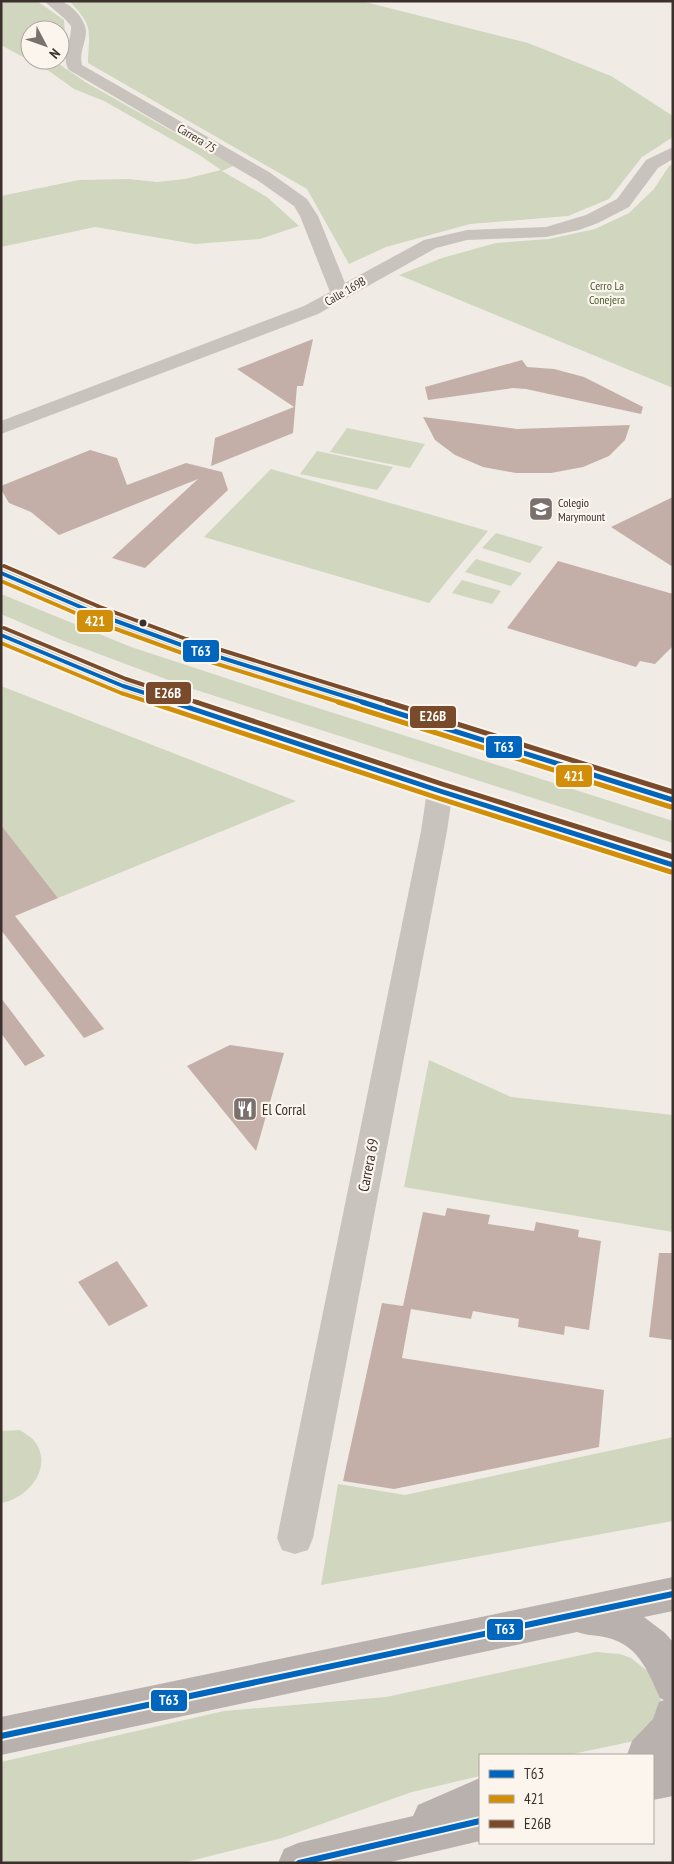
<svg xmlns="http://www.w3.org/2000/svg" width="674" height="1864" viewBox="0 0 674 1864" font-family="'PT Sans Narrow',sans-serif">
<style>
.green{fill:#d1d6bf}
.building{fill:#c3afa7}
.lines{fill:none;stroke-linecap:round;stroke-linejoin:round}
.minor{fill:#c9c3be;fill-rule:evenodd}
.primary{fill:#b8b1ad;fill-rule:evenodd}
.trunk{fill:#b4aea8;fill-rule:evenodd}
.bus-1-far2-casing{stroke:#fbf5ee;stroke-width:7}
.bus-1-far1-casing{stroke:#fbf5ee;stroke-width:9}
.bus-1-casing{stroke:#fbf5ee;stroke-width:10}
.bus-2-far1-casing{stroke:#fbf5ee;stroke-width:7}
.bus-2-casing{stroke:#fbf5ee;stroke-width:9}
.bus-3-far1-casing{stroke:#fbf5ee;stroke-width:7}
.bus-3-casing{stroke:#fbf5ee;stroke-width:9}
.bus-1-far2{stroke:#0065bd;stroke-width:4}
.bus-1-far1{stroke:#0065bd;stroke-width:5}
.bus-1{stroke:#0065bd;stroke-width:6}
.bus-2-far1{stroke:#d18e09;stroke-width:4}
.bus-2{stroke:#d18e09;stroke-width:5}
.bus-3-far1{stroke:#7a4b2a;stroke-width:4}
.bus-3{stroke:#7a4b2a;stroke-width:5}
.bus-dot{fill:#3b302b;stroke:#fbf5ee;stroke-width:2}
.labels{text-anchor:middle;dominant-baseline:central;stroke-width:4.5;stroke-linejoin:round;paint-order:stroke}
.far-street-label{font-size:12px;fill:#3b302b;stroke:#fbf5ee}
.far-park-label{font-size:12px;fill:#4a5a2e;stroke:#fbf5ee}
.far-poi-label{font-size:12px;fill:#3b302b;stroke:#fbf5ee;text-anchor:start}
.poi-label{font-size:15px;fill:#3b302b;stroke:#fbf5ee;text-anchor:start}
.street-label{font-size:15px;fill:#3b302b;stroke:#fbf5ee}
.line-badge{stroke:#fbf5ee;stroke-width:2}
.badge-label{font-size:14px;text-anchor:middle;font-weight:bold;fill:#fff}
</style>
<rect width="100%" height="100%" fill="#f0ebe5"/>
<!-- green -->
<path class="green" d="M 1,1 L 37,1 L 64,20 L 65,36 L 60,43 L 60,30 L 30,30 L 30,60 L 53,60 L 87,83 L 233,166 L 222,171 L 267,197 L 299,226 L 260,239 L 195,244 L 95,227 L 1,247 L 1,196 L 79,180 L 128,179 L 157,182 L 185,179 L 221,170 L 201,156 L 104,101 L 74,89 L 49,71 L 1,45 Z
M 69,1 L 361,1 L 528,43 L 611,76 L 673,116 L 673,137 L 642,157 L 609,199 L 568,216 L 470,224 L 386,247 L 349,264 L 307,189 L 88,63 C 89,30 94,26 69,1 Z
M 673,164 L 673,388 L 399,275 L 442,258 L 496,243 L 549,239 L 595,229 L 629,213 L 654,189 L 669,166 Z
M 347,428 L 425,444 L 410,468 L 330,452 Z
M 317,451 L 393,467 L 377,490 L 300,474 Z
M 271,469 L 488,531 L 429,603 L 204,537 Z
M 496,533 L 543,547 L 530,563 L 482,548 Z
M 476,559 L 522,573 L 511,586 L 465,572 Z
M 462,580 L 501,591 L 492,604 L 452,593 Z
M 1,594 L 131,647 L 296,701 L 673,821 L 673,843 L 190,688 L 64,641 L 1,614 Z
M 1,686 L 296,801 L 58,898 L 1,825 Z
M 429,1060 L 511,1097 L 673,1115 L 673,1232 L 404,1187 Z
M 20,1430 C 25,1434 32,1437 35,1442 C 54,1468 27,1499 1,1503 L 1,1431 Z
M 673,1437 L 673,1521 L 321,1585 L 338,1484 L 405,1495 Z
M 596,1652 L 620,1654 L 631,1658 L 650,1673 L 658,1685 L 661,1703 L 659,1715 L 634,1741 L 568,1755 L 480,1755 L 480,1776 L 412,1792 L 282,1838 L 182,1863 L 1,1863 L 1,1762 L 224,1711 L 386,1697 Z"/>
<!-- building -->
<path class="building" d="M 313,339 L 303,386 L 297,386 L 293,433 L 211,466 L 215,438 L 294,407 L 237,369 Z
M 522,360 L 527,367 L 554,369 L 584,377 L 643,407 L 641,414 L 526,389 L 513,388 L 428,400 L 425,387 Z
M 423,417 L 517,429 L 630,425 L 625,440 L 609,456 L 583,467 L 551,473 L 516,473 L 483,467 L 455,455 L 435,440 Z
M 90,450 L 117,458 L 127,485 L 186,463 L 222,472 L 228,490 L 145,568 L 112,558 L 198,479 L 59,535 L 31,512 L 9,503 L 1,489 L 1,486 Z
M 673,497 L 673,567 L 611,527 Z
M 558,561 L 673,594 L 673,646 L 655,664 L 640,661 L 636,667 L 507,628 Z
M 1,825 L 58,898 L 15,916 L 104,1029 L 84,1038 L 1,930 Z
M 1,998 L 45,1056 L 25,1066 L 1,1033 Z
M 230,1045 L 284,1053 L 256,1151 L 187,1066 Z
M 447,1208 L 490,1215 L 488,1224 L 534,1231 L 536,1222 L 579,1230 L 578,1237 L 601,1241 L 589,1330 L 565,1326 L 564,1335 L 518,1327 L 519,1319 L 473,1311 L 471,1319 L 411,1309 L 402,1358 L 604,1390 L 599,1447 L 394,1489 L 343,1481 L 382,1303 L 403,1306 L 423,1212 L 445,1216 Z
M 659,1253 L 673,1253 L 673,1340 L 649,1337 Z
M 117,1261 L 148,1306 L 109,1326 L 78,1282 Z"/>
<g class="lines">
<!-- minor -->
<path class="minor" d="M 44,1 C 49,1 55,0 60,1 C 72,4 87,21 86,33 C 85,44 79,54 82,65 L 269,172 L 307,199 L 318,216 L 345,283 L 424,240 L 467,230 L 546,227 L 586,215 L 617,199 L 646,160 L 673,147 L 673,159 L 658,168 L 629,207 L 598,223 L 579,230 L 546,237 L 467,240 L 436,248 L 318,314 L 1,434 L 1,421 L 304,306 L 330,292 L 300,216 L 294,206 L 257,180 L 69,70 C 60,56 72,41 71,26 L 65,19 Z
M 440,783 L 449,785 L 453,791 L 447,831 L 313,1538 L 308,1550 L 295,1554 L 282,1550 L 277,1538 L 421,831 L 427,791 L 431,785 Z"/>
<!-- primary -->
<path class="primary" d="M 673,1577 L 673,1611 L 644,1617 L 665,1633 L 673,1642 L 673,1796 L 653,1800 L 653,1755 L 627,1755 L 632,1741 L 653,1719 L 659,1702 L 664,1700 L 660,1698 C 649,1674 640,1648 612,1639 C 600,1635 588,1636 577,1632 L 1,1755 L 1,1717 Z
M 480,1778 L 480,1841 L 386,1863 L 278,1863 L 284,1849 L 298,1843 L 413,1816 L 418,1805 Z"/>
<!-- trunk -->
<path class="trunk" d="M 1,566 L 105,609 L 192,641 L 673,791 L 673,808 L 176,651 L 89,619 L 1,581 Z
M 1,628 L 132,681 L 449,785 L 673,856 L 673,874 L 431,797 L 114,691 L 1,644 Z"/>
<defs>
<path id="bus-1-far2" d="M 1,573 L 97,614 L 184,646 L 366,703
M 1,635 L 123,686 L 176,703"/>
<path id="bus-1-far1" d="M 172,702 L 440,791 L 673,865
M 362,702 L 673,800"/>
<path id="bus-1" d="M 1,1736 L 673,1594
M 299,1863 L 480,1821"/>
<path id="bus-2-far1" d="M 1,581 L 94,621 L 182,653 L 342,703
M 1,643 L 121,693 L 152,703"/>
<path id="bus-2" d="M 149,702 L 438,798 L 671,872
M 338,702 L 671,807"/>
<path id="bus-3-far1" d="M 4,566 L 100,607 L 186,639 L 391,703
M 4,628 L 126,679 L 199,703"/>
<path id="bus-3" d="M 196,702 L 442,784 L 673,857
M 387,702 L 673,792"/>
</defs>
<!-- bus-1-far2 casing -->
<use href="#bus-1-far2" class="bus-1-far2-casing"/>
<!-- bus-1-far1 casing -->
<use href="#bus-1-far1" class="bus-1-far1-casing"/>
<!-- bus-1 casing -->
<use href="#bus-1" class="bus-1-casing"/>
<!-- bus-2-far1 casing -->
<use href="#bus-2-far1" class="bus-2-far1-casing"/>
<!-- bus-2 casing -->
<use href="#bus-2" class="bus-2-casing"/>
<!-- bus-3-far1 casing -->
<use href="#bus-3-far1" class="bus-3-far1-casing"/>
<!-- bus-3 casing -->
<use href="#bus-3" class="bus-3-casing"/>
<!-- bus-1-far2 -->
<use href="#bus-1-far2" class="bus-1-far2"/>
<!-- bus-1-far1 -->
<use href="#bus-1-far1" class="bus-1-far1"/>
<!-- bus-1 -->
<use href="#bus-1" class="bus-1"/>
<!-- bus-2-far1 -->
<use href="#bus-2-far1" class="bus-2-far1"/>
<!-- bus-2 -->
<use href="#bus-2" class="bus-2"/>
<!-- bus-3-far1 -->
<use href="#bus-3-far1" class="bus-3-far1"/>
<!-- bus-3 -->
<use href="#bus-3" class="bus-3"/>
</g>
<!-- icons -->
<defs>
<symbol id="school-square" viewBox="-11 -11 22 22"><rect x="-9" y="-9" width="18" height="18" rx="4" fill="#7a716c" stroke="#fbf5ee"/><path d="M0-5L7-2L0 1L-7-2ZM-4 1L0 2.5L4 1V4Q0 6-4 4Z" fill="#fff"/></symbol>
<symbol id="restaurant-square" viewBox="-11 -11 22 22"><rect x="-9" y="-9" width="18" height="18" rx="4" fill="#7a716c" stroke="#fbf5ee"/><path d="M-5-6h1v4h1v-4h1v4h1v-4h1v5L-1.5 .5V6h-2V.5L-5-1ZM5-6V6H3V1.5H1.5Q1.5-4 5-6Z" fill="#fff"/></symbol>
</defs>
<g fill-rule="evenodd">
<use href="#school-square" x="527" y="495" width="28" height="28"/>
<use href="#restaurant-square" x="231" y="1095" width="28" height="28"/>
</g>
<!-- markers -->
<circle class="bus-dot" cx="143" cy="623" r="4.5"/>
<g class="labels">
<!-- far-street labels -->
<g class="far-street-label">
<text transform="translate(197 138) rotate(31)">Carrera 75</text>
<text transform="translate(345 291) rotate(-30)">Calle 169B</text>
</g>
<!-- far-park labels -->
<g class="far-park-label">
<text x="607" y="285">Cerro La<tspan x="607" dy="14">Conejera</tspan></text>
</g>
<!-- far-poi labels -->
<g class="far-poi-label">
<text x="558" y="502">Colegio<tspan x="558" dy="14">Marymount</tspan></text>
</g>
<!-- poi labels -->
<g class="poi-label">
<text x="262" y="1109">El Corral</text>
</g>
<!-- street labels -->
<g class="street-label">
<text transform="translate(368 1165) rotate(-79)">Carrera 69</text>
</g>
</g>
<g class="line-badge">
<rect x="76" y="609" width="38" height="24" rx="5" fill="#d18e09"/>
<rect x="182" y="639" width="38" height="24" rx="5" fill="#0065bd"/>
<rect x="145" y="681" width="47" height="24" rx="5" fill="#7a4b2a"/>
<rect x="409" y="705" width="48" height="24" rx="5" fill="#7a4b2a"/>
<rect x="485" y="735" width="38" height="24" rx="5" fill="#0065bd"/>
<rect x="555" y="764" width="38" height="24" rx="5" fill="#d18e09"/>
<rect x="486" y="1618" width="38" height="23" rx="5" fill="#0065bd"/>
<rect x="150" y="1689" width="38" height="23" rx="5" fill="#0065bd"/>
</g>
<g class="badge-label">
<text x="95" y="626">421</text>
<text x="201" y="656">T63</text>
<text x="168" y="698">E26B</text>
<text x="433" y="721">E26B</text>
<text x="504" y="752">T63</text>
<text x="574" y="781">421</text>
<text x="505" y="1634">T63</text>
<text x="169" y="1705">T63</text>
</g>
<!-- border -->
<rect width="674" height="1864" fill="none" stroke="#3b302b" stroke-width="5"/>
<!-- legend -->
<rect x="479" y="1754" width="175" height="90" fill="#fbf5ee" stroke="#aea6a0"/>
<rect x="489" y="1770" width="25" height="8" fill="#0065bd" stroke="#aea6a0"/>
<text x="524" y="1779" font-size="15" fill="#3b302b">T63</text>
<rect x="489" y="1795" width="25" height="8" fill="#d18e09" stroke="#aea6a0"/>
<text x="524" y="1804" font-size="15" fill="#3b302b">421</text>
<rect x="489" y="1820" width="25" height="8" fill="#7a4b2a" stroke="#aea6a0"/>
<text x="524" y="1829" font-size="15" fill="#3b302b">E26B</text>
<!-- north arrow -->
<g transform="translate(45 45) rotate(131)"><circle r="24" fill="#fbf5ee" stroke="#aea6a0"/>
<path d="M0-4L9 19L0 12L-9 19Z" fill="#7a716c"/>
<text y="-8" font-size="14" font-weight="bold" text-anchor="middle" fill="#3b302b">N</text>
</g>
</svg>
